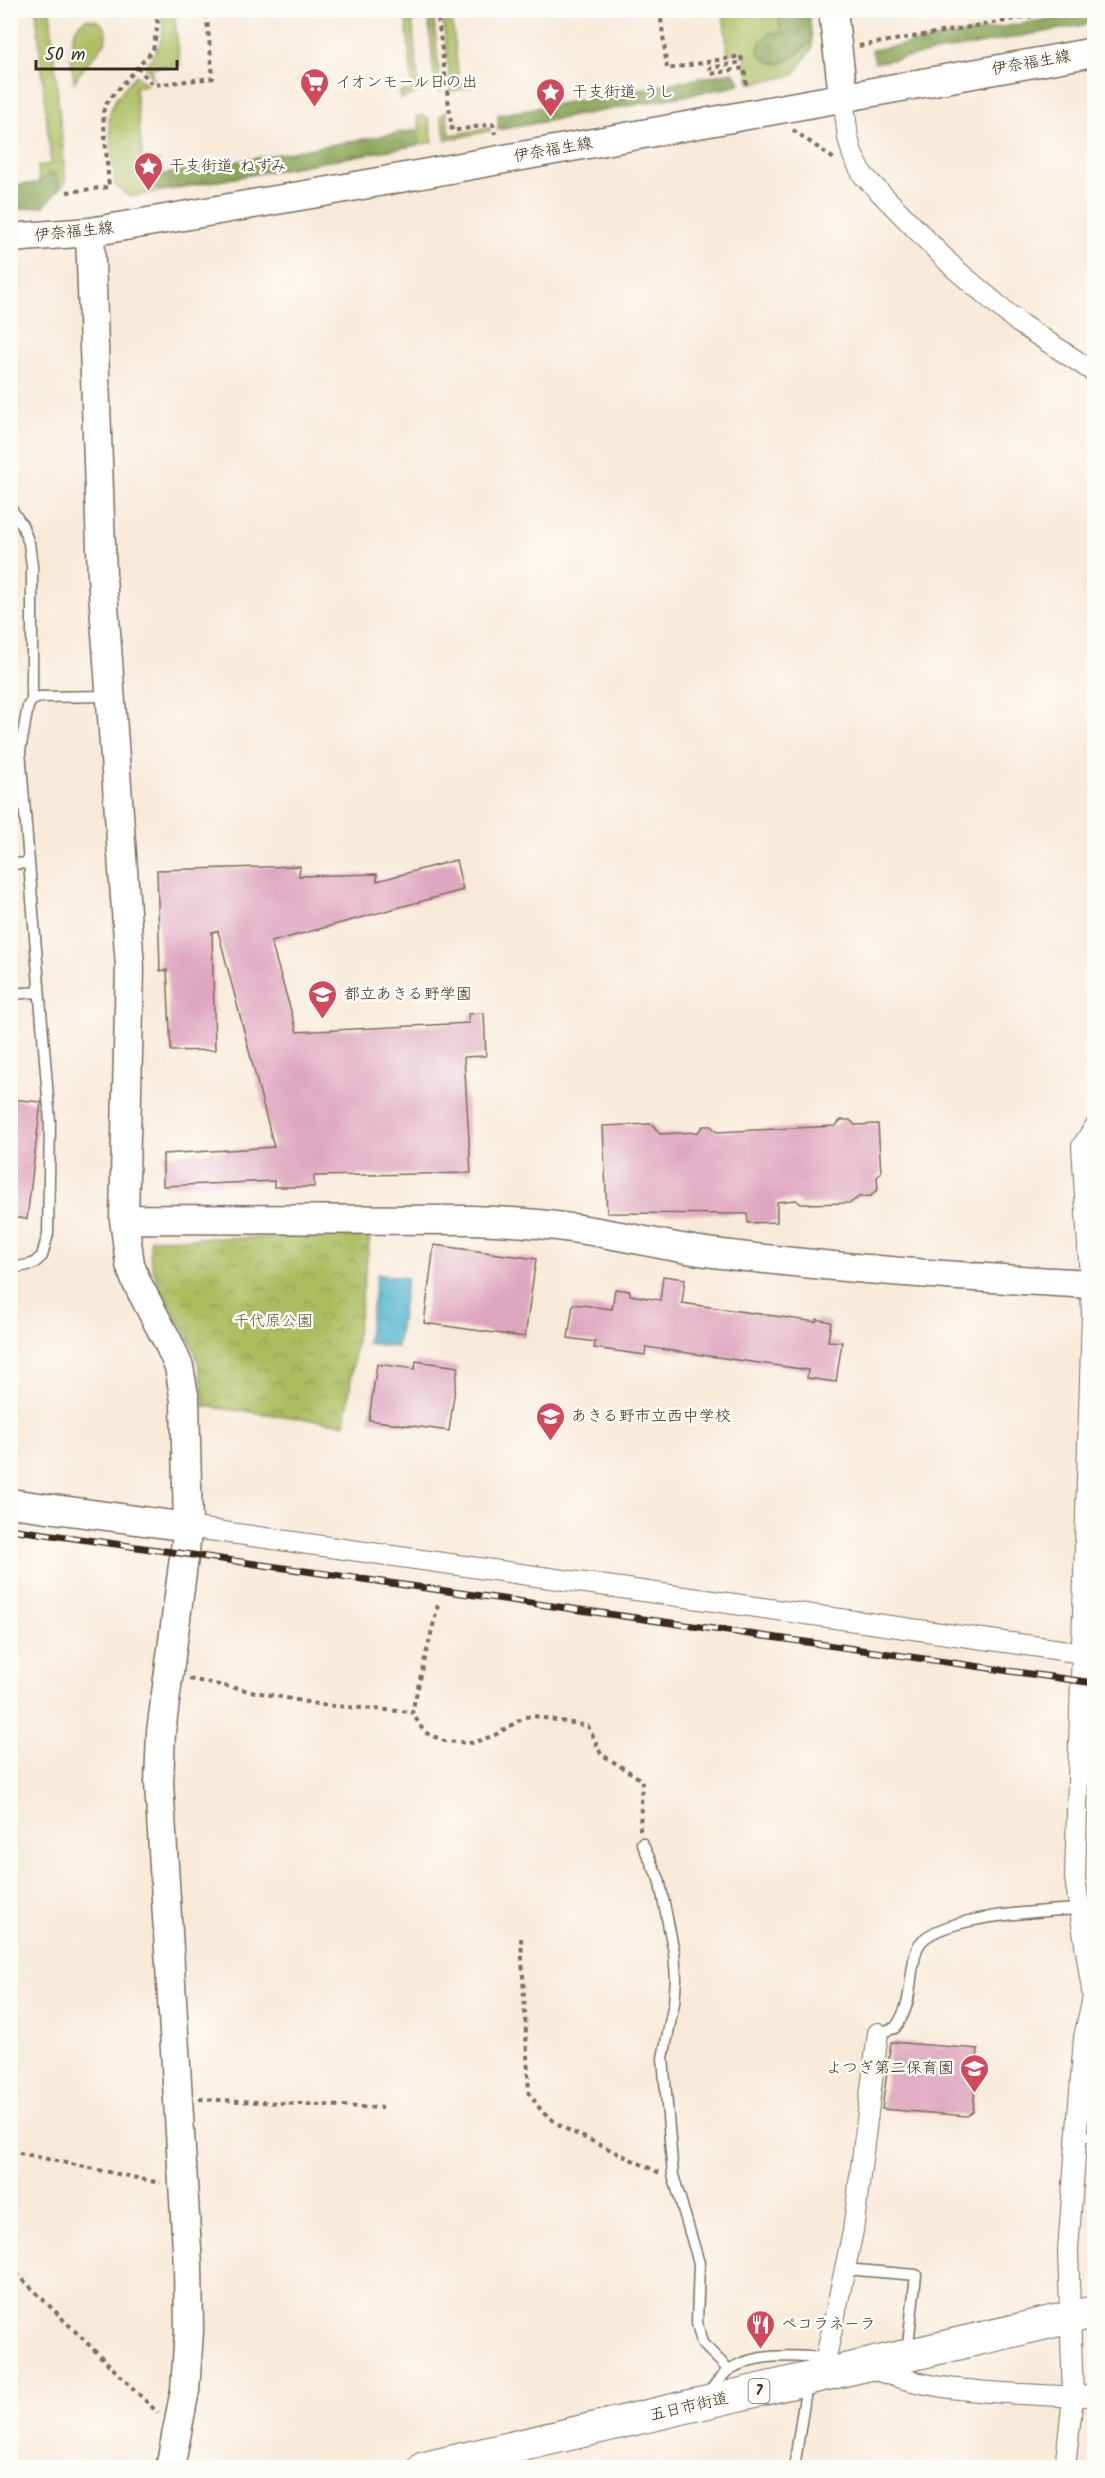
<svg xmlns="http://www.w3.org/2000/svg" width="1105" height="2478" viewBox="0 0 1105 2478" font-family="Kalam,'Klee One',sans-serif">
<style>
.green{fill:#acbd60;stroke:#74743f;stroke-width:1.5}
.forest{fill:url(#forest-crowns);stroke:#62673a;stroke-width:1.5}
.park{fill:url(#park-crowns);stroke:#74743f;stroke-width:1.5}
.water{fill:url(#water-ripples);stroke:#446e75;stroke-width:1.5}
.building{fill:#dfa7bf}
.lines{fill:none;stroke-linecap:round;stroke-linejoin:round}
.lane-casing{stroke:#7d6d5f;stroke-width:13}
.street-casing{stroke:#7d6d5f;stroke-width:22}
.secondary-casing{stroke:#7d6d5f;stroke-width:31}
.primary-casing{stroke:#7d6d5f;stroke-width:34}
.path{stroke:#7d6d5f;stroke-width:4;stroke-dasharray:4.5 4.5;stroke-linecap:butt}
.lane{stroke:#fff;stroke-width:10}
.street{stroke:#fff;stroke-width:20}
.secondary{stroke:#fff;stroke-width:28}
.primary{stroke:#fff;stroke-width:32}
.rail-casing{stroke:#3b2a1e;stroke-width:7}
.rail{stroke:#fdfcf7;stroke-width:4.5;stroke-dasharray:14;stroke-linecap:butt}
.labels{text-anchor:middle;dominant-baseline:central;stroke-width:5;stroke-linejoin:round;paint-order:stroke}
.shield{fill:#fdfcf7;stroke:#75695f;stroke-width:1.5}
.shield-label{font-size:15px;font-weight:bold;fill:#3b2a1e}
.street-label{font-size:16px;fill:#3b2a1e;stroke:#fdfcf7}
.poi-label{font-size:16px;fill:#3b2a1e;stroke:#fdfcf7;text-anchor:start}
.park-label{font-size:16px;fill:#5d5632;stroke:#fdfcf7}
</style>
<defs>
<pattern id="forest-crowns" width="20" height="18" patternUnits="userSpaceOnUse" patternTransform="scale(1.5)"><rect width="20" height="18" fill="#89a456"/><path d="M2 6a3 3 0 1 1 6 0M12 15a3 3 0 1 1 6 0" fill="none" stroke="#718647"/></pattern>
<pattern id="park-crowns" width="20" height="18" patternUnits="userSpaceOnUse" patternTransform="scale(1.5)"><rect width="20" height="18" fill="#acbd60"/><path d="M2 6a3 3 0 1 1 6 0M12 15a3 3 0 1 1 6 0" fill="none" stroke="#8d9a4f"/></pattern>
<pattern id="water-ripples" width="26" height="14" patternUnits="userSpaceOnUse" patternTransform="scale(1.5)"><rect width="26" height="14" fill="#4db2cc"/><path d="M2 4q2-2 4 0t4 0M15 11q2-2 4 0t4 0" fill="none" stroke="#4191a5"/></pattern>
</defs>
<rect width="100%" height="100%" fill="#fdfcf7"/>
<filter id="ink" filterUnits="userSpaceOnUse"><feTurbulence type="fractalNoise" baseFrequency=".0167" numOctaves="2"/><feDisplacementMap in="SourceGraphic" scale="12" xChannelSelector="R" yChannelSelector="G"/><feConvolveMatrix kernelMatrix="1 2 1 2 8 2 1 2 1" color-interpolation-filters="sRGB"/></filter>
<filter id="wash" filterUnits="userSpaceOnUse"><feTurbulence type="fractalNoise" baseFrequency=".008" numOctaves="4" result="noise"/><feDisplacementMap in="SourceGraphic" scale="24" xChannelSelector="R" yChannelSelector="G"/><feGaussianBlur stdDeviation="1.35" result="paint"/><feColorMatrix in="noise" values="0 0 0 0 0 0 0 0 0 0 0 0 0 0 0 0 0 1.4 0 .05"/><feComposite in="paint" operator="in"/></filter>
<g filter="url(#wash)">
<rect width="100%" height="100%" fill="#f8ead9"/>
<!-- green -->
<path class="green" d="M 36,11 L 50,11 L 66,182 L 44,206 L 11,210 L 10,186 L 39,183 L 38,166 L 51,164 Z
M 160,11 L 174,11 L 180,65 L 151,68 L 153,80 L 145,66 C 160,49 167,33 160,11 Z
M 405,11 L 411,11 L 419,88 L 418,93 L 401,99 L 400,92 L 413,90 Z
M 428,11 L 433,11 L 441,92 L 435,88 Z
M 442,11 L 451,11 L 459,81 L 470,80 L 471,87 L 451,91 Z
M 723,11 L 809,11 L 812,48 L 794,75 L 750,84 L 744,52 L 728,54 Z
M 86,19 C 102,19 109,28 105,43 L 79,74 L 74,83 C 72,61 64,32 86,19 Z
M 136,75 L 147,85 L 135,87 L 143,163 L 158,161 L 161,175 L 416,130 L 420,129 L 417,116 L 423,115 L 429,119 L 433,142 L 130,197 L 115,185 L 109,119 C 111,100 124,89 136,75 Z
M 446,111 L 450,135 L 490,128 L 490,131 L 446,140 L 441,116 Z"/>
<!-- forest -->
<path class="forest" d="M 779,11 L 809,11 L 812,42 C 793,56 780,76 758,53 L 760,42 L 769,33 L 780,32 Z
M 1094,11 L 1094,23 L 875,63 L 872,50 Z
M 733,72 L 740,82 L 737,86 L 498,130 L 498,115 Z
M 416,130 L 420,140 L 417,145 L 159,191 L 151,181 L 151,175 L 159,168 L 161,175 Z
M 48,173 L 55,174 L 59,182 L 56,193 L 44,206 L 11,210 L 11,186 L 39,183 Z"/>
<!-- park -->
<path class="park" d="M 370,1236 L 345,1424 L 204,1406 C 203,1386 201,1366 193,1347 C 178,1312 144,1279 151,1239 Z"/>
<!-- water -->
<path class="water" d="M 377,1274 L 407,1278 L 397,1347 L 367,1343 Z"/>
<g id="blocks">
<!-- building -->
<path class="building" d="M 456,860 L 463,890 L 271,942 L 297,1032 L 469,1023 L 468,1014 L 484,1013 L 486,1056 L 464,1057 L 471,1173 L 314,1176 L 314,1187 L 274,1187 L 274,1181 L 163,1186 L 163,1154 L 274,1147 L 218,931 L 212,932 L 215,1050 L 171,1051 L 167,970 L 160,971 L 157,870 L 300,866 L 299,876 L 377,874 L 377,881 Z
M 10,1099 L 41,1102 L 27,1219 L 10,1217 Z
M 841,1120 L 850,1120 L 855,1125 L 878,1124 L 881,1173 L 877,1177 L 878,1189 L 871,1196 L 859,1197 L 850,1203 L 801,1204 L 796,1200 L 777,1202 L 777,1222 L 748,1223 L 747,1214 L 607,1213 L 603,1126 L 652,1124 L 660,1134 L 698,1132 L 703,1126 L 711,1126 L 717,1132 L 835,1126 Z
M 434,1245 L 536,1259 L 525,1337 L 424,1323 Z
M 663,1276 L 685,1279 L 682,1303 L 816,1322 L 817,1319 L 831,1322 L 828,1341 L 842,1342 L 836,1382 L 807,1378 L 808,1370 L 646,1347 L 645,1355 L 594,1348 L 595,1342 L 568,1338 L 573,1304 L 612,1309 L 615,1289 L 630,1291 L 630,1295 L 660,1300 Z
M 416,1361 L 458,1367 L 449,1431 L 369,1420 L 377,1364 L 415,1369 Z
M 891,2042 L 978,2049 L 973,2111 L 967,2116 L 882,2109 Z"/>
</g>
</g>
<g filter="url(#ink)">
<use href="#blocks" fill-opacity="0" stroke="#7d6d5f" stroke-width="1.5"/>
<g class="lines">
<defs>
<path id="lane" d="M 10,507 L 22,525 L 29,543 L 32,566 L 32,700
M 10,864 L 29,863
M 10,994 L 39,992
M 10,1266 L 18,1267 L 33,1264 L 42,1256 L 48,1234 L 50,1122 L 20,751 L 28,706 L 32,700 L 40,697 L 109,696
M 642,1843 L 659,1879 L 674,1952 L 676,1979 L 674,2003 L 663,2058 L 673,2175 L 699,2263 L 697,2323 L 702,2343 L 729,2370
M 878,2033 L 895,2028 C 915,2001 907,1978 917,1949 C 928,1915 1047,1911 1079,1909
M 1076,2136 L 1094,2136
M 845,2269 L 916,2275 L 907,2353
M 708,2393 C 715,2386 722,2374 730,2369 C 759,2352 794,2356 826,2358
M 794,2468 L 807,2383"/>
<path id="street" d="M 843,96 L 848,138 L 853,156 L 863,175 L 954,268 L 1019,323 L 1094,372
M 188,1527 L 1082,1653
M 867,2366 C 928,2394 1007,2392 1073,2397 L 1094,2395
M 822,2376 L 853,2231 L 878,2033
M 1065,2468 L 1073,2397 L 1068,2250 L 1084,2037 L 1093,1997 L 1075,1878 L 1092,1313 L 1082,1146 L 1094,1128"/>
<path id="secondary" d="M 833,10 L 843,96
M 90,232 L 102,577 L 130,967 L 124,1219 L 130,1264 L 136,1281 L 168,1342 L 179,1367 L 185,1401 L 188,1527 L 161,1732 L 159,1783 L 188,2266 L 189,2331 L 185,2390 L 170,2468
M 10,238 L 90,232 L 329,191 L 1094,52
M 124,1219 L 472,1220 C 505,1221 538,1223 571,1228 C 619,1234 666,1247 714,1253 C 839,1269 964,1277 1090,1284
M 10,1503 L 188,1527"/>
<path id="primary" d="M 424,2468 L 1094,2312"/>
</defs>
<!-- lane casing -->
<use href="#lane" class="lane-casing"/>
<!-- street casing -->
<use href="#street" class="street-casing"/>
<!-- secondary casing -->
<use href="#secondary" class="secondary-casing"/>
<!-- primary casing -->
<use href="#primary" class="primary-casing"/>
<!-- path -->
<path class="path" d="M 437,10 L 452,131 L 493,124 L 495,134
M 660,10 L 667,69 L 741,56 L 742,62 L 710,68 L 711,74 L 744,68 L 747,88
M 859,46 L 1069,10
M 137,67 L 153,85 L 213,78 L 206,10
M 793,130 L 834,159
M 67,192 L 109,187 L 103,112 L 107,102 L 153,50 L 158,23 L 153,10
M 438,1605 L 412,1712 L 424,1732 L 444,1741 L 473,1743 L 495,1735 L 525,1717 L 534,1716 L 588,1726 L 601,1754 L 642,1780 L 640,1831
M 189,1679 L 322,1705 L 412,1712
M 521,1938 L 529,2093 L 543,2113 L 564,2128 L 660,2173
M 199,2099 L 382,2108
M 10,2151 L 160,2183
M 10,2267 L 158,2413"/>
<!-- lane -->
<use href="#lane" class="lane"/>
<!-- street -->
<use href="#street" class="street"/>
<!-- secondary -->
<use href="#secondary" class="secondary"/>
<!-- primary -->
<use href="#primary" class="primary"/>
<defs>
<path id="rail" d="M 10,1529 L 1094,1683"/>
</defs>
<!-- rail casing -->
<use href="#rail" class="rail-casing"/>
<!-- rail -->
<use href="#rail" class="rail"/>
</g>
</g>
<!-- icons -->
<defs>
<symbol id="supermarket-pin" viewBox="-11 -11 22 30"><path d="M0 17L-7.5 6A9.5 9.5 0 1 1 7.5 6Z" fill="#d1495b" stroke="#fdfcf7"/><path d="M-6-5.5h2.5l.6 2H6L4.5 2H-2.5L-4.4-4H-6ZM-1.5 3.2a1.3 1.3 0 1 0 .1 0ZM3 3.2a1.3 1.3 0 1 0 .1 0Z" fill="#fff"/></symbol>
<symbol id="sight-pin" viewBox="-11 -11 22 30"><path d="M0 17L-7.5 6A9.5 9.5 0 1 1 7.5 6Z" fill="#d1495b" stroke="#fdfcf7"/><path d="M0-6L1.8-2.2L6-1.7L2.9 1.2L3.7 5.4L0 3.3L-3.7 5.4L-2.9 1.2L-6-1.7L-1.8-2.2Z" fill="#fff"/></symbol>
<symbol id="school-pin" viewBox="-11 -11 22 30"><path d="M0 17L-7.5 6A9.5 9.5 0 1 1 7.5 6Z" fill="#d1495b" stroke="#fdfcf7"/><path d="M0-5L7-2L0 1L-7-2ZM-4 1L0 2.5L4 1V4Q0 6-4 4Z" fill="#fff"/></symbol>
<symbol id="restaurant-pin" viewBox="-11 -11 22 30"><path d="M0 17L-7.5 6A9.5 9.5 0 1 1 7.5 6Z" fill="#d1495b" stroke="#fdfcf7"/><path d="M-5-6h1v4h1v-4h1v4h1v-4h1v5L-1.5 .5V6h-2V.5L-5-1ZM5-6V6H3V1.5H1.5Q1.5-4 5-6Z" fill="#fff"/></symbol>
</defs>
<g fill-rule="evenodd">
<use href="#supermarket-pin" x="298" y="66" width="33" height="45"/>
<use href="#sight-pin" x="534" y="76" width="33" height="45"/>
<use href="#sight-pin" x="132" y="150" width="33" height="45"/>
<use href="#school-pin" x="306" y="978" width="33" height="45"/>
<use href="#school-pin" x="534" y="1400" width="33" height="45"/>
<use href="#school-pin" x="958" y="2052" width="33" height="45"/>
<use href="#restaurant-pin" x="744" y="2308" width="33" height="45"/>
</g>
<g class="labels">
<!-- shield labels -->
<rect class="shield" x="748.5" y="2379" width="21" height="24" rx="4.5"/>
<g class="shield-label">
<text x="759" y="2391">7</text>
</g>
<!-- street labels -->
<g class="street-label">
<text transform="translate(1031 63) rotate(-10)">伊奈福生線</text>
<text transform="translate(553 150) rotate(-10)">伊奈福生線</text>
<text transform="translate(74 232) rotate(-6)">伊奈福生線</text>
<text transform="translate(689 2407) rotate(-13)">五日市街道</text>
</g>
<!-- poi labels -->
<g class="poi-label">
<text x="335" y="82">イオンモール日の出</text>
<text x="572" y="92">干支街道 うし</text>
<text x="169" y="166">干支街道 ねずみ</text>
<text x="344" y="994">都立あきる野学園</text>
<text x="571" y="1416">あきる野市立西中学校</text>
<text x="954" y="2068" text-anchor="end">よつぎ第二保育園</text>
<text x="781" y="2324">ペコラネーラ</text>
</g>
<!-- park labels -->
<g class="park-label">
<text x="273" y="1321">千代原公園</text>
</g>
</g>
<!-- margin -->
<rect width="1105" height="2478" fill="none" stroke="#fdfcf7" stroke-width="36"/>
<!-- scale -->
<path d="M36 60v9h141v-9" fill="none" stroke="#3b2a1e" stroke-width="3"/>
<text x="45" y="60" font-size="18" fill="#3b2a1e" stroke="#fdfcf7" stroke-width="4.5" paint-order="stroke">50 m</text>
</svg>
